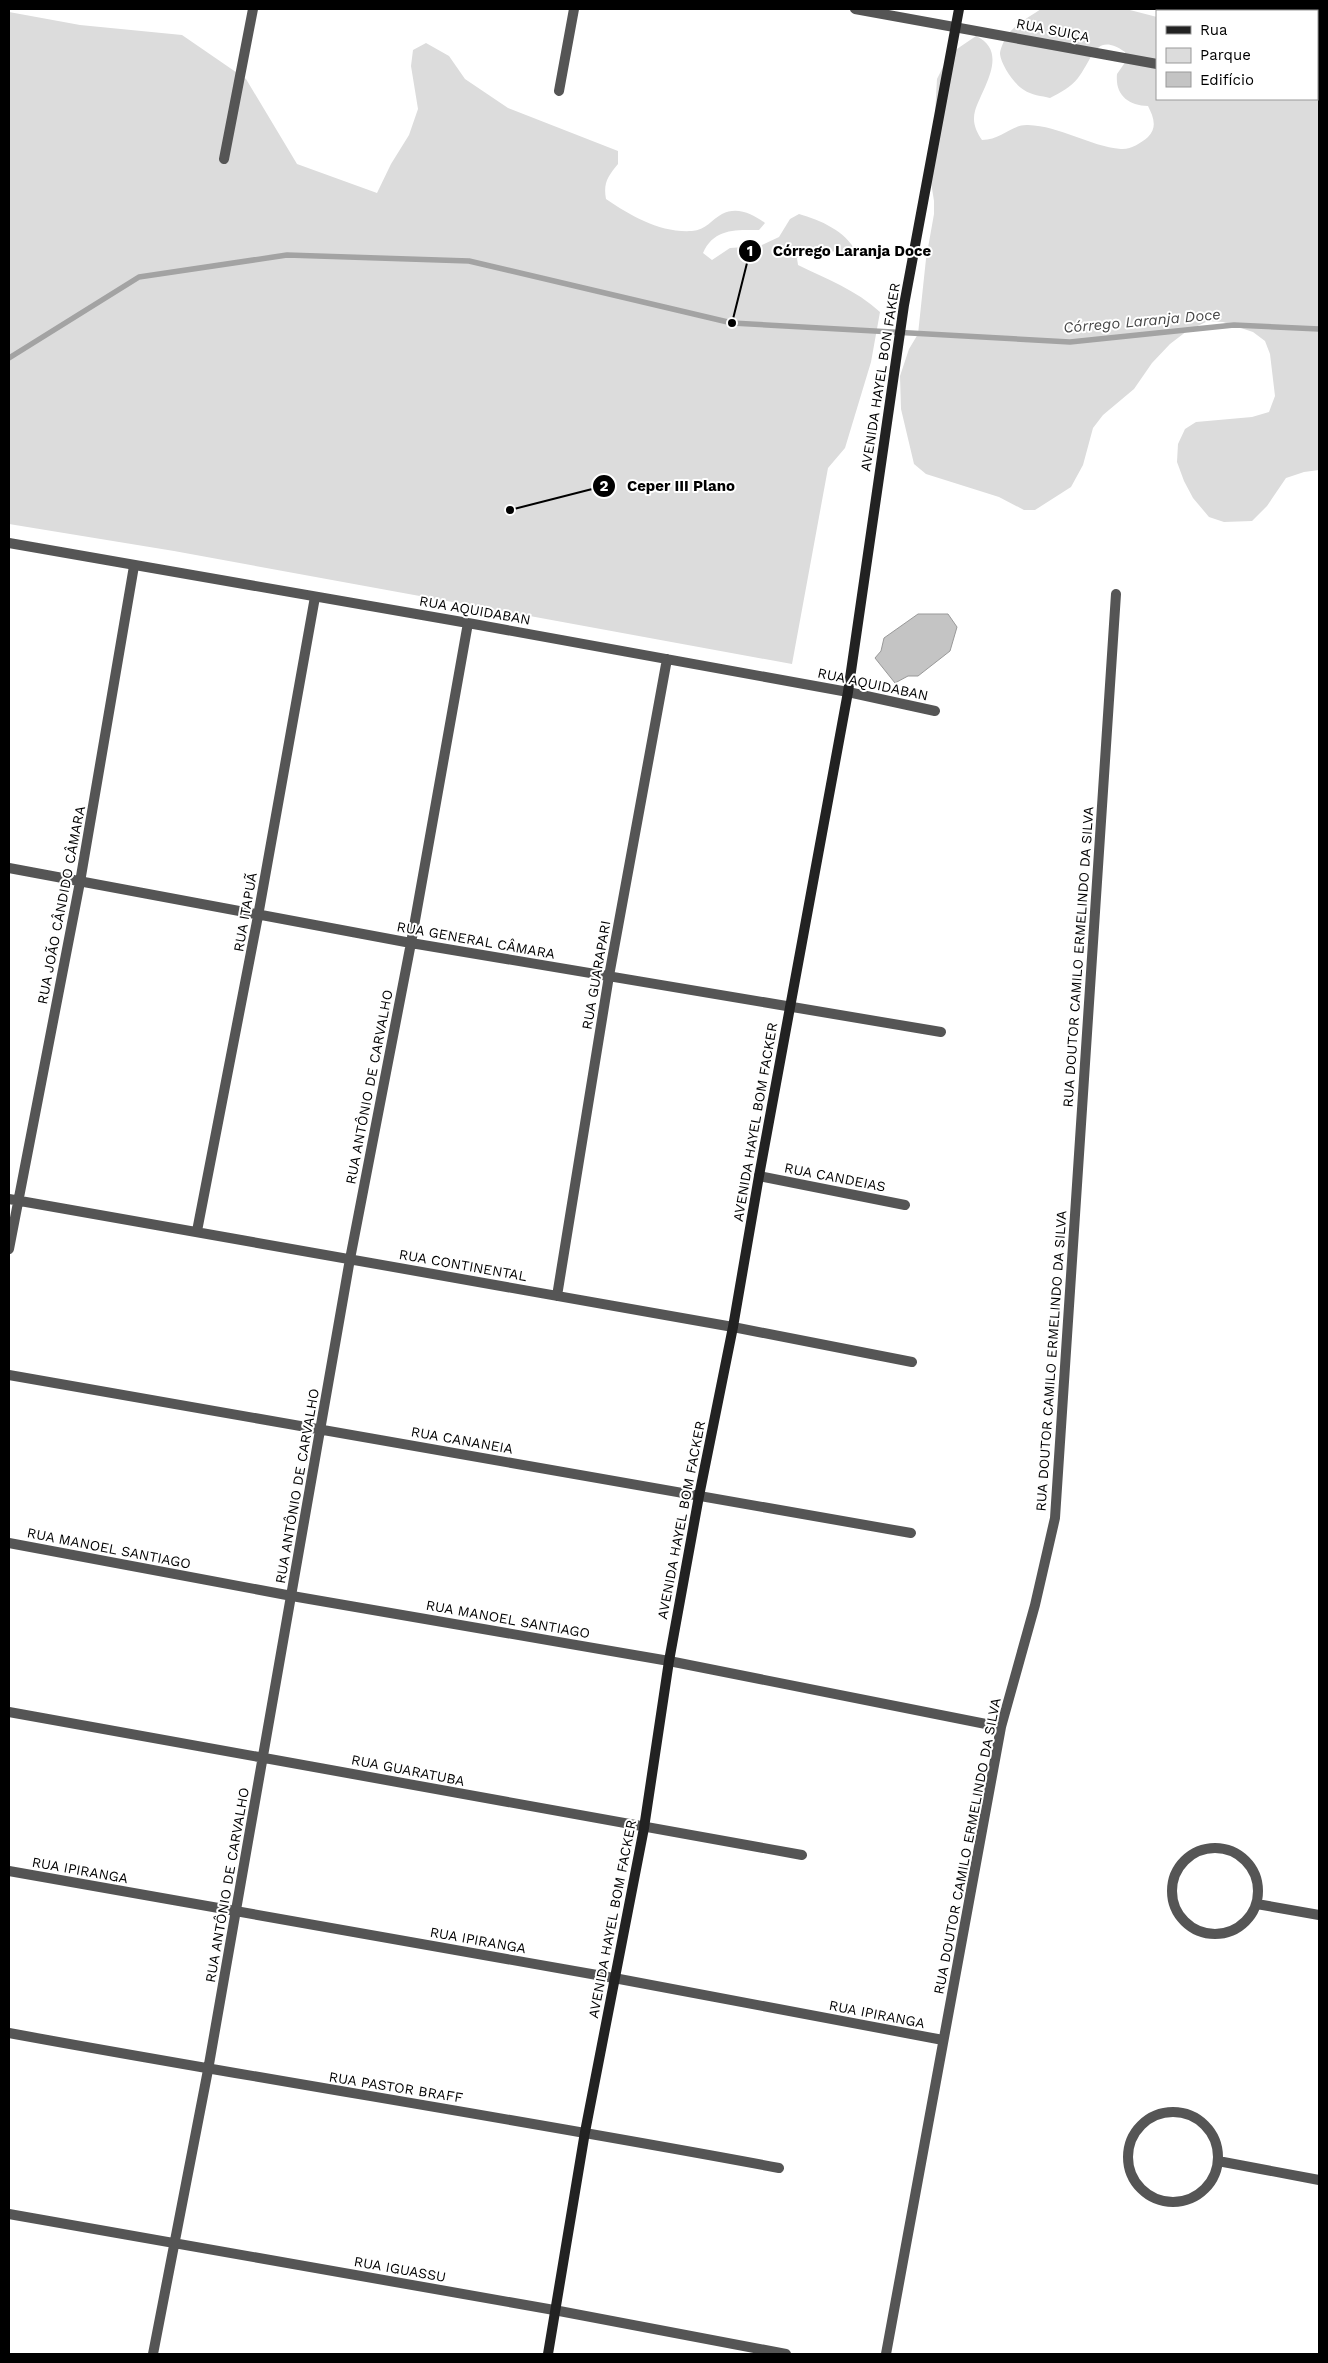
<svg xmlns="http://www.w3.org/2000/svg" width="1328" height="2363" viewBox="0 0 1328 2363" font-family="'Work Sans',sans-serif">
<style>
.green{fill:#dcdcdc}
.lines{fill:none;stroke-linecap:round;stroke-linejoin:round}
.stream{stroke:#a3a3a3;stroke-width:5.5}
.building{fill:#c4c4c4;stroke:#999}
.street{stroke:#555;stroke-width:10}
.secondary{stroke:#222;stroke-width:10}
.labels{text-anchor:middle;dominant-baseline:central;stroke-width:4;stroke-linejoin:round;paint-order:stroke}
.street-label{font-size:14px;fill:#000;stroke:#fff}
.water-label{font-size:15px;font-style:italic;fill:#444;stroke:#fff}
.leader{fill:none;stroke:#000;stroke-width:2}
.callout-dot{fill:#000;stroke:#fff;stroke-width:2}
.mark-label{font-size:15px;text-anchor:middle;font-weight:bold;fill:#fff}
.callout-label{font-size:15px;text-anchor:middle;font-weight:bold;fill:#000;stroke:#fff;stroke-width:4;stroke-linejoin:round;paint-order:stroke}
</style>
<rect width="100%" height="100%" fill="#fff"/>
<!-- green -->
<path class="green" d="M 1041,9 L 1126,9 L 1157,17 L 1157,99 L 1317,99 L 1317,83 L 1319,84 L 1319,470 L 1304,472 L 1286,478 L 1267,506 L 1252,521 L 1224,522 L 1209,517 L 1193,498 L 1184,481 L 1177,462 L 1178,444 L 1185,429 L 1196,422 L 1252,417 L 1269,412 L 1275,396 L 1270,354 L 1265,341 L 1253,332 L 1223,322 L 1208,321 L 1187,331 L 1170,344 L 1152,363 L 1134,389 L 1103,415 L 1093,428 L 1083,465 L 1071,487 L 1035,510 L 1024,510 L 999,497 L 926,474 L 914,464 L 901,409 L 900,376 L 909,349 L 918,334 L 926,259 L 934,214 L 934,201 L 931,182 L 937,79 L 945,63 L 954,51 L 976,36 C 1010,52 982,88 975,111 C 972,122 976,131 982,140 C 1001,140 1012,124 1028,125 C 1060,126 1089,146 1121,149 C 1130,150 1141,143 1148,137 C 1158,127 1153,116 1148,106 C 1128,105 1115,95 1117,74 L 1126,61 L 1125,52 C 1095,31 1093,59 1078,78 C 1071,87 1060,93 1050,98 C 1042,96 1031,95 1024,90 C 1015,85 1001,65 1000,54 C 1000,50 1003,43 1005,39 C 1012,26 1029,17 1041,9 Z
M 9,12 L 80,25 L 182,35 L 246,79 L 297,164 L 377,193 L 391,164 L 409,135 L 418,109 L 411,66 L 413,50 L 426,43 L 449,56 L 465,79 L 508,108 L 618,151 L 618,164 C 608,176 603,183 606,199 C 631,216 660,233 692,231 C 706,230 711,220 722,214 C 737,206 753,214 765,223 L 759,230 C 736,230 714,228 703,253 L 712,260 L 730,248 L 760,246 L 779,237 L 790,219 L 799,214 C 820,220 846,231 856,252 L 814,251 L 797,258 L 798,265 C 827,279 856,290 880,312 L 871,362 L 845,448 L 828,468 L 792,664 L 174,551 L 9,524 Z"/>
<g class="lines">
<!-- stream -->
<path class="stream" d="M 9,358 L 139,277 L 287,255 L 469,261 L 732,323 L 1070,342 L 1234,325 L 1319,329"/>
</g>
<!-- building -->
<path class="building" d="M 918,614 L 948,614 L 957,627 L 950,651 L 918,676 L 908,676 L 895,683 L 875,658 L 881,651 L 884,638 Z"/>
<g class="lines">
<!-- street -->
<path class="street" d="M 855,9 L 1157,64
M 1314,11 L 1314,9
M 559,91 L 574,9
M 1317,93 L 1319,94
M 224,159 L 253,9
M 9,543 L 468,623 L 848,692 L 935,711
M 9,868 L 411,943 L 941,1032
M 759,1176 L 905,1205
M 9,1199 L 733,1327 L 912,1362
M 197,1231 L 258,916 L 315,597
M 9,1249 L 80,882 L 134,566
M 557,1296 L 609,976 L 667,659
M 9,1375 L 911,1533
M 9,1543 L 292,1596 L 669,1661 L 1001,1727
M 9,1712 L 802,1855
M1172 1891a43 43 0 1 1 86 0a43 43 0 1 1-86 0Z
M 9,1871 L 614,1978 L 943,2040
M 1257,1904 L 1319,1915
M 9,2033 C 265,2080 523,2120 779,2168
M1128 2157a45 45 0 1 1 90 0a45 45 0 1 1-90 0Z
M 1218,2161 L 1319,2180
M 9,2214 L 554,2310 L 786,2354
M 153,2354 L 208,2070 L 350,1259 L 411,943 L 468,623
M 886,2354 L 1001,1727 L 1035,1605 L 1055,1518 L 1116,594"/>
<!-- secondary -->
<path class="secondary" d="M 548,2354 L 585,2132 L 644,1828 L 669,1661 L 699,1496 L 733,1327 L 759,1176 L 848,692 L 904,305 L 959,9"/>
</g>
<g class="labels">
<!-- street labels -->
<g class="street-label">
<text transform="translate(1053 30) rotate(11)">RUA SUIÇA</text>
<text transform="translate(880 377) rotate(-81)">AVENIDA HAYEL BON FAKER</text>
<text transform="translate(475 610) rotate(10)">RUA AQUIDABAN</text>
<text transform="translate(873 684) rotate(12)">RUA AQUIDABAN</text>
<text transform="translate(61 905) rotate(-79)">RUA JOÃO CÂNDIDO CÂMARA</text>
<text transform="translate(245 912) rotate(-80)">RUA ITAPUÃ</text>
<text transform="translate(476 940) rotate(10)">RUA GENERAL CÂMARA</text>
<text transform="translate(1078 957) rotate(-86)">RUA DOUTOR CAMILO ERMELINDO DA SILVA</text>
<text transform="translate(596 975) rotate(-80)">RUA GUARAPARI</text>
<text transform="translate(369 1087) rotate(-79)">RUA ANTÔNIO DE CARVALHO</text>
<text transform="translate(755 1122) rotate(-80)">AVENIDA HAYEL BOM FACKER</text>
<text transform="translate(835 1177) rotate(11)">RUA CANDEIAS</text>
<text transform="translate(463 1265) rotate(10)">RUA CONTINENTAL</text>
<text transform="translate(1051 1361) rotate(-86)">RUA DOUTOR CAMILO ERMELINDO DA SILVA</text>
<text transform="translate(462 1440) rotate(10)">RUA CANANEIA</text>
<text transform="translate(297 1486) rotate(-80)">RUA ANTÔNIO DE CARVALHO</text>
<text transform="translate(681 1520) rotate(-79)">AVENIDA HAYEL BOM FACKER</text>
<text transform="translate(109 1548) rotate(11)">RUA MANOEL SANTIAGO</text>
<text transform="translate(508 1619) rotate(10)">RUA MANOEL SANTIAGO</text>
<text transform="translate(408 1770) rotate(11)">RUA GUARATUBA</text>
<text transform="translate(967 1846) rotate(-79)">RUA DOUTOR CAMILO ERMELINDO DA SILVA</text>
<text transform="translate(80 1870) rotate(10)">RUA IPIRANGA</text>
<text transform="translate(227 1885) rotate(-80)">RUA ANTÔNIO DE CARVALHO</text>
<text transform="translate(612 1919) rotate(-79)">AVENIDA HAYEL BOM FACKER</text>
<text transform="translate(478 1940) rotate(10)">RUA IPIRANGA</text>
<text transform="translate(877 2014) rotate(11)">RUA IPIRANGA</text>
<text transform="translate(396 2087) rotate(9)">RUA PASTOR BRAFF</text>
<text transform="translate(400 2269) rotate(10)">RUA IGUASSU</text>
</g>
<!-- water labels -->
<g class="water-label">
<text transform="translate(1142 321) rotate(-5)">Córrego Laranja Doce</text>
</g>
</g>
<!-- callouts -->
<path class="leader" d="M732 323L750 251M510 510L604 486"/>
<g class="callout-dot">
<circle cx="732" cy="323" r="5"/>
<circle cx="510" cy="510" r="5"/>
<circle cx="750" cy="251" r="12"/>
<circle cx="604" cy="486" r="12"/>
</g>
<g class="mark-label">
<text x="750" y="256">1</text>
<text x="604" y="491">2</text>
</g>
<g class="callout-label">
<text x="852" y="256">Córrego Laranja Doce</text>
<text x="681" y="491">Ceper III Plano</text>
</g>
<!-- border -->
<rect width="1328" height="2363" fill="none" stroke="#000000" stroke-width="20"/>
<!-- legend -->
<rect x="1156" y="10" width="162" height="90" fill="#ffffff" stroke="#999999"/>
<rect x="1166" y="26" width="25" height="8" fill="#222222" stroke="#999999"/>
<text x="1200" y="35" font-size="15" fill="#000000">Rua</text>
<rect x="1166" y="48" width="25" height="15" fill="#dcdcdc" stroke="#999999"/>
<text x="1200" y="60" font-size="15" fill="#000000">Parque</text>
<rect x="1166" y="72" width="25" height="15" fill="#c4c4c4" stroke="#999999"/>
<text x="1200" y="85" font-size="15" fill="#000000">Edifício</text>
</svg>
